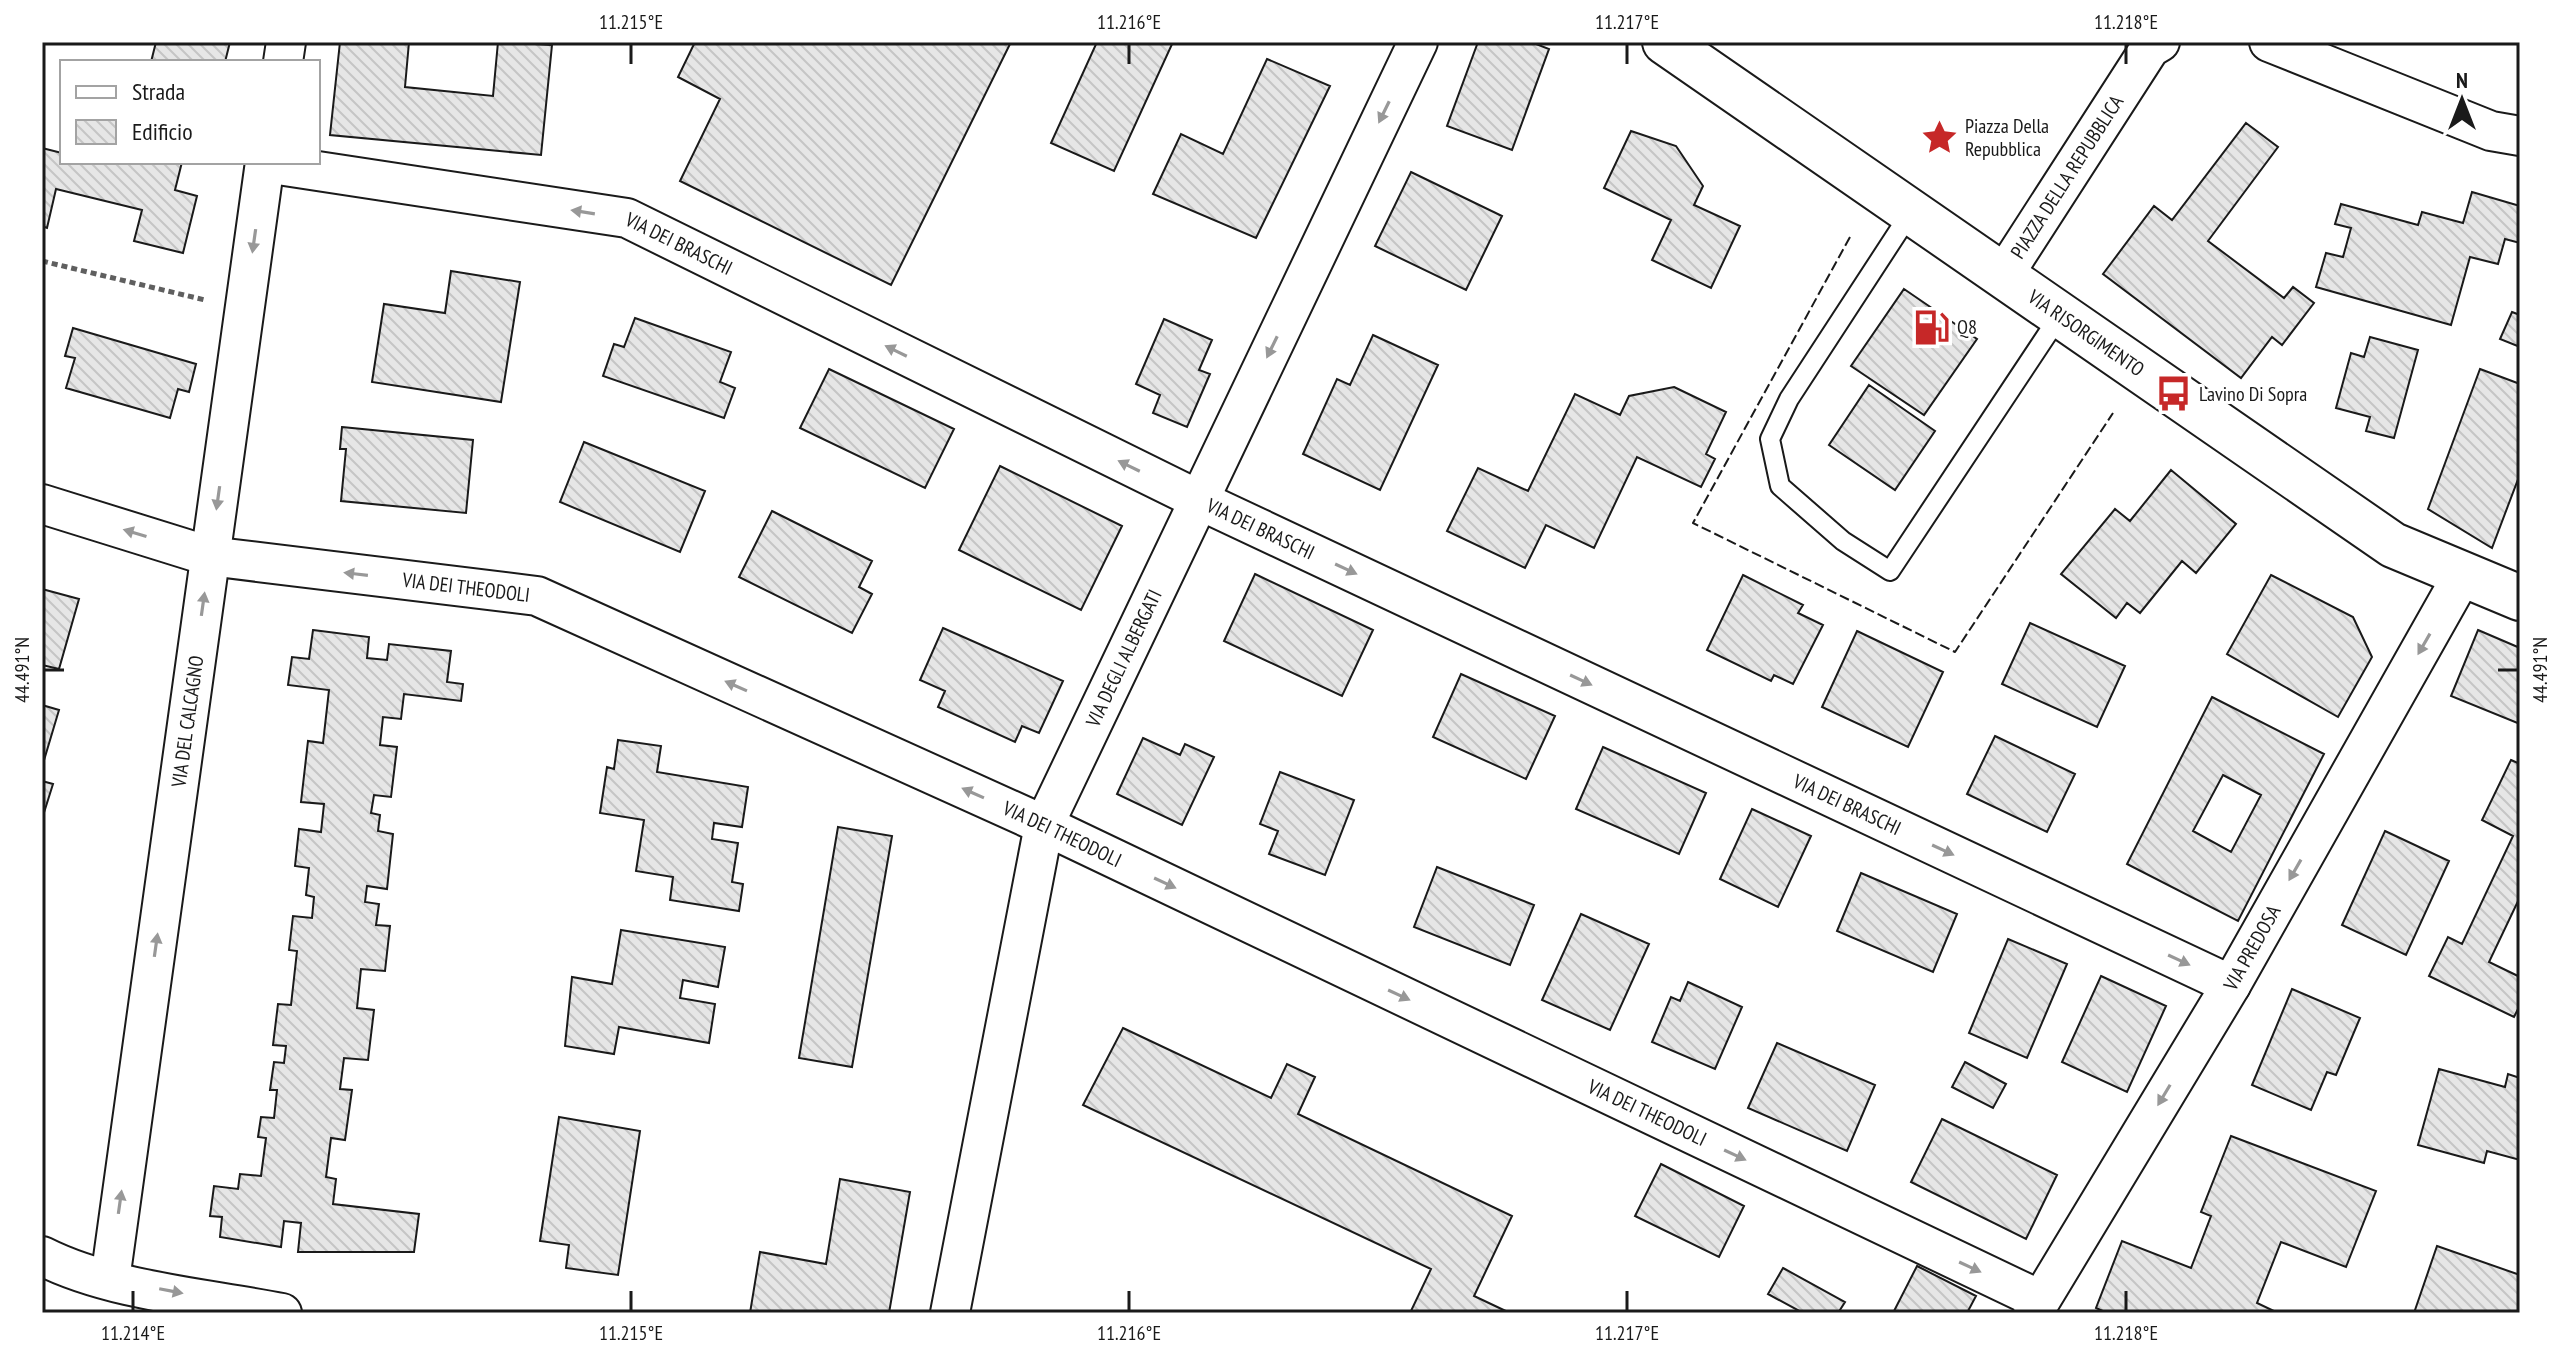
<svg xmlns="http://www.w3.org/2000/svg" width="2562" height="1355" viewBox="0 0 2562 1355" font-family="'PT Sans Narrow',sans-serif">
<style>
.building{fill:url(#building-back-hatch);stroke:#1a1a1a;stroke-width:2;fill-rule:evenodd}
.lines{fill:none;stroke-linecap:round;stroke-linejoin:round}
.lane-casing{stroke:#1a1a1a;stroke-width:22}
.street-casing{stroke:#1a1a1a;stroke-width:42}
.secondary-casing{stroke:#1a1a1a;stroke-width:48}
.path{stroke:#5f5f5f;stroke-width:5;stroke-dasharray:6 4;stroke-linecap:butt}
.lane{stroke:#fff;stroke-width:18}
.street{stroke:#fff;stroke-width:38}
.secondary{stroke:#fff;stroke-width:44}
.fence{stroke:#1a1a1a;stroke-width:2;stroke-dasharray:10 4;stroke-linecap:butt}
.oneway{fill:#989898}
.ticks{fill:none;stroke:#1a1a1a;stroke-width:3}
.labels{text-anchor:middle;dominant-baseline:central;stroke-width:6;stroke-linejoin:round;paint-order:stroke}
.poi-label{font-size:20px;fill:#1a1a1a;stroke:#fff;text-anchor:start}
.street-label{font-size:20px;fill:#1a1a1a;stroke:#fff}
.neatline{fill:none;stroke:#1a1a1a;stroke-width:3}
.ticks-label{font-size:20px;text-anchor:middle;fill:#1a1a1a}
</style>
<defs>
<pattern id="building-back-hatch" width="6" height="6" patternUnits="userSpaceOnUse" patternTransform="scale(2)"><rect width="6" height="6" fill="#e6e6e6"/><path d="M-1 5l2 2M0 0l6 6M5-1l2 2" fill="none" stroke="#c5c5c5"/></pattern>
</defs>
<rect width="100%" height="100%" fill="#fff"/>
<!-- building -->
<path class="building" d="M 156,42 L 230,42 L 225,62 L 151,62 Z
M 340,42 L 409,42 L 405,87 L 493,96 L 498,42 L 552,45 L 541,155 L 330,135 Z
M 695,42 L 1011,42 L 891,285 L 680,181 L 720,99 L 678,77 Z
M 1097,42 L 1173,42 L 1114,171 L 1051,143 Z
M 1478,42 L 1531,42 L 1549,49 L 1512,150 L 1447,126 Z
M 1267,59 L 1330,86 L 1256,238 L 1153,194 L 1181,134 L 1223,154 Z
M 2246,123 L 2278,147 L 2208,241 L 2284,298 L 2293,287 L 2314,303 L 2282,345 L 2272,337 L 2241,378 L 2103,274 L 2154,206 L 2172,220 Z
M 1631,131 L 1676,146 L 1703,186 L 1694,205 L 1740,226 L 1711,288 L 1652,260 L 1671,220 L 1604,188 Z
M 42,148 L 62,153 L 62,162 L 182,162 L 175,190 L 197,196 L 183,253 L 134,241 L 142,210 L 56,189 L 47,228 L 42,226 Z
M 1411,172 L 1502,216 L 1466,290 L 1375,246 Z
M 2472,192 L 2520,206 L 2520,243 L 2505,239 L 2498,264 L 2470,257 L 2451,325 L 2316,287 L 2326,253 L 2343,257 L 2351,228 L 2335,224 L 2341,204 L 2418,225 L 2422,212 L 2463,223 Z
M 451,271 L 520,282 L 501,402 L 372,382 L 384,304 L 445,313 Z
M 1904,289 L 1977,339 L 1924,415 L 1851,366 Z
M 2512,312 L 2520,315 L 2520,347 L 2500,339 Z
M 635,318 L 731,352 L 720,382 L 735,388 L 724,418 L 603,376 L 614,344 L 624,347 Z
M 1164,319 L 1212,340 L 1199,370 L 1210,374 L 1187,427 L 1153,413 L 1160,395 L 1136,384 Z
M 73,328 L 196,364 L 189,392 L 178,389 L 170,418 L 66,388 L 75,358 L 65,356 Z
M 1373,335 L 1438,365 L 1380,490 L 1303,454 L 1337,379 L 1350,385 Z
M 2370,337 L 2418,350 L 2394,438 L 2366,431 L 2370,417 L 2336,408 L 2351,353 L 2364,357 Z
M 829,369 L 954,429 L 925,488 L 800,428 Z
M 2480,369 L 2520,384 L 2520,474 L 2492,548 L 2428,509 Z
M 1869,385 L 1935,431 L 1895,490 L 1829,445 Z
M 1674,387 L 1726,412 L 1706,454 L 1715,459 L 1701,487 L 1637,457 L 1594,548 L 1546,525 L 1525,568 L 1447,531 L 1478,468 L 1528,491 L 1575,394 L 1620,415 L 1629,396 Z
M 342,427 L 473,440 L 466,513 L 341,501 L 346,449 L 340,449 Z
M 584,442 L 705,491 L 680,552 L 560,502 Z
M 1000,466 L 1122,526 L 1081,610 L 959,550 Z
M 2171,470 L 2236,524 L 2196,573 L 2182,561 L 2140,613 L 2127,603 L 2116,618 L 2061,574 L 2115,509 L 2130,521 Z
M 772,511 L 872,561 L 859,587 L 872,594 L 852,633 L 739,577 Z
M 1255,574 L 1373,630 L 1342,696 L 1224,641 Z
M 1743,575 L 1803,605 L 1798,613 L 1823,625 L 1793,684 L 1774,675 L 1771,681 L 1707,650 Z
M 2271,575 L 2353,617 L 2372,657 L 2338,717 L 2227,654 Z
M 42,589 L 79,599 L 59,669 L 42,665 Z
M 2030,623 L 2125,666 L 2097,727 L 2002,684 Z
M 943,628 L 1063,681 L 1039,733 L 1022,726 L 1015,742 L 938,707 L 945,691 L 920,680 Z
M 313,630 L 369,637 L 367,658 L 387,660 L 389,644 L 451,651 L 447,682 L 463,684 L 461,701 L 404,694 L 401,719 L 383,717 L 380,745 L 397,747 L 391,797 L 374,795 L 371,813 L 380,815 L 378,831 L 393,834 L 387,889 L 367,886 L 365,902 L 379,904 L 376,925 L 390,926 L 385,971 L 361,969 L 357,1008 L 374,1010 L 368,1060 L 344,1058 L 340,1089 L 352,1090 L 345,1140 L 331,1138 L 326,1177 L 336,1179 L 333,1204 L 419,1214 L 414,1252 L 298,1252 L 301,1223 L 284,1221 L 281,1247 L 220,1237 L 222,1217 L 210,1216 L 214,1186 L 238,1189 L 240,1174 L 261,1176 L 266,1138 L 258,1137 L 261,1117 L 274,1118 L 277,1090 L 270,1090 L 274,1062 L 284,1063 L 286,1046 L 273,1045 L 278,1004 L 291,1005 L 297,951 L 289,950 L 293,916 L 312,918 L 314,897 L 306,895 L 309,868 L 295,866 L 299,829 L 321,832 L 324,804 L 301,802 L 308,741 L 323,743 L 329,690 L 288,685 L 292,657 L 309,659 Z
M 2478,630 L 2520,648 L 2520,724 L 2451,696 Z
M 1857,631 L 1943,672 L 1908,747 L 1822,707 Z
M 1461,674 L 1555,716 L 1526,779 L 1433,737 Z
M 2212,697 L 2324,754 L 2238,921 L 2127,864 ZM 2223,775 L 2261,795 L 2231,852 L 2193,831 Z
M 42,705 L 59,710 L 42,767 Z
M 1995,736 L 2075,774 L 2047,832 L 1967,794 Z
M 1143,738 L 1180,755 L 1185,744 L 1214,757 L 1182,825 L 1117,794 Z
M 618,740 L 661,746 L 657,772 L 748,787 L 742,827 L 714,823 L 712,839 L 738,843 L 732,882 L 743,884 L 739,911 L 670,900 L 673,877 L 636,871 L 644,820 L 600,813 L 607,767 L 614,769 Z
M 1603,747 L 1706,793 L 1679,854 L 1576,809 Z
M 2511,760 L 2520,764 L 2520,897 L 2489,962 L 2520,977 L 2520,1005 L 2514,1017 L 2429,976 L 2448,937 L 2462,944 L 2513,836 L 2482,820 Z
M 1280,772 L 1354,800 L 1325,875 L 1269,854 L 1278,831 L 1260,824 Z
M 42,781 L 53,784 L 42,819 Z
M 1752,809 L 1811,836 L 1778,907 L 1720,879 Z
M 838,827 L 892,836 L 852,1067 L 799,1058 Z
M 2385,831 L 2449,861 L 2406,955 L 2342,925 Z
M 1437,867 L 1534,905 L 1510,965 L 1414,927 Z
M 1861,873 L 1957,914 L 1933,972 L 1837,931 Z
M 1581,914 L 1649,944 L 1610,1030 L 1542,1000 Z
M 621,930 L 725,947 L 718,987 L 683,980 L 680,998 L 715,1004 L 709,1043 L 619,1027 L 614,1054 L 565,1046 L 572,977 L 612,984 Z
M 2008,939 L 2067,964 L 2027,1058 L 1969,1033 Z
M 2101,976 L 2166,1006 L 2127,1092 L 2062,1062 Z
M 1688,982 L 1742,1007 L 1715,1069 L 1652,1042 L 1671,997 L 1680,1001 Z
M 2292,989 L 2360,1018 L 2336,1075 L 2327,1072 L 2311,1110 L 2252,1085 Z
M 1123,1028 L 1271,1098 L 1287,1064 L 1315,1077 L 1298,1114 L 1512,1216 L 1474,1296 L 1510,1313 L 1410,1313 L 1431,1269 L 1083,1105 Z
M 1777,1043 L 1875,1085 L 1847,1151 L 1748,1108 Z
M 1965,1062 L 2006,1084 L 1993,1108 L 1952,1087 Z
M 2439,1069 L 2505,1087 L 2508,1074 L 2520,1078 L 2520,1160 L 2487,1151 L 2484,1163 L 2418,1145 Z
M 559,1117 L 640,1131 L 618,1275 L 566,1268 L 569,1245 L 540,1241 Z
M 1942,1119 L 2057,1175 L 2026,1239 L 1911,1182 Z
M 2231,1136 L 2376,1191 L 2346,1267 L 2281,1242 L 2257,1303 L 2278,1313 L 2107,1313 L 2096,1308 L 2122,1241 L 2191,1268 L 2211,1216 L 2201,1212 Z
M 1661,1164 L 1744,1206 L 1719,1257 L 1635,1216 Z
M 840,1179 L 910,1192 L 889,1313 L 750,1313 L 760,1252 L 826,1264 Z
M 2437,1246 L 2520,1275 L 2520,1313 L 2414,1313 Z
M 1917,1266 L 1976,1296 L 1967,1313 L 1893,1313 Z
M 1783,1268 L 1845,1302 L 1838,1313 L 1803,1313 L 1768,1294 Z"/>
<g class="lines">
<defs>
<path id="lane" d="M 1911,212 L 1789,399 L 1770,439 L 1780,486 L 1843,541 L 1890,571 L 2060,315"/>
<g id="street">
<path d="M 2269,42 L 2491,131 L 2520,136"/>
<path d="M 283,62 L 286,42"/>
<path id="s1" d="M 265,163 L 627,218 L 1199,500 L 2231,985"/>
<path id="s2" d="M 2003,276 L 2150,48 L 2160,42"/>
<path id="s3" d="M 42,504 L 209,556 L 537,596 L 1044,825 L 2040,1300"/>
<path d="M 42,1256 C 111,1291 206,1298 282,1313"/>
<path id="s4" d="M 110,1280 L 265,162"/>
<path id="s5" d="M 950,1313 L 1044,825 L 1418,42"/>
<path id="s6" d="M 2033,1313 L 2231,985 L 2462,576"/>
</g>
<g id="secondary">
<path id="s7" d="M 1665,42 L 2393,545 L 2520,598"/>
</g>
</defs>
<!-- lane casing -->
<use href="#lane" class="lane-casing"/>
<!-- street casing -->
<use href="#street" class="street-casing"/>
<!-- secondary casing -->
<use href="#secondary" class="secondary-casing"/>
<!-- path -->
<path class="path" d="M 42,261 L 205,300"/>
<!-- lane -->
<use href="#lane" class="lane"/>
<!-- street -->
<use href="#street" class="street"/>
<!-- secondary -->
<use href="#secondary" class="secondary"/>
<!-- fence -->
<path class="fence" d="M 1850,237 L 1693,523 L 1955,652 L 2113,413"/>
</g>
<!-- one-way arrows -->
<defs><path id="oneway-solid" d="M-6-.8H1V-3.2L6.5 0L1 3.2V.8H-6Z" transform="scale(2)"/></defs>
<g class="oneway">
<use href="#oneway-solid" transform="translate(1384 112) rotate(116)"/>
<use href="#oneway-solid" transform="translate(583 212) rotate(-171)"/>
<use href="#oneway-solid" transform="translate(254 241) rotate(98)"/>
<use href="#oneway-solid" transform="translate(1272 347) rotate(116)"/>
<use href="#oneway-solid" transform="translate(896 351) rotate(-154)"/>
<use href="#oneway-solid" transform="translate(1129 466) rotate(-154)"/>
<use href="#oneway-solid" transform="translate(218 498) rotate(98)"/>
<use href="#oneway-solid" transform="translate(135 533) rotate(-163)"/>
<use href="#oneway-solid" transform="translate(1346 569) rotate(25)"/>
<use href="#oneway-solid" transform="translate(356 574) rotate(-173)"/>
<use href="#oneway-solid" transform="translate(203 604) rotate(-82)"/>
<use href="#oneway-solid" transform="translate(2424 644) rotate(120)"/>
<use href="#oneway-solid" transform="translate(1581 680) rotate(25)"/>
<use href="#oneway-solid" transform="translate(736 686) rotate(-156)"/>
<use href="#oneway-solid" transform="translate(973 793) rotate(-156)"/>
<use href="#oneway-solid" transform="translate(1943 850) rotate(25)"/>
<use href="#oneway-solid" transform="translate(2295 870) rotate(120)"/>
<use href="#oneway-solid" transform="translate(1165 883) rotate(25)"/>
<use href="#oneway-solid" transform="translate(156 945) rotate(-82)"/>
<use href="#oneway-solid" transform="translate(2179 960) rotate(25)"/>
<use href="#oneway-solid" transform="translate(1399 995) rotate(25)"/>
<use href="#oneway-solid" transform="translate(2164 1095) rotate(121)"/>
<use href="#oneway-solid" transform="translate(1735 1155) rotate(25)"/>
<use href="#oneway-solid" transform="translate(120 1202) rotate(-82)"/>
<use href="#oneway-solid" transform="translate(1970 1267) rotate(25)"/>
<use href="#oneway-solid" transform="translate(171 1291) rotate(11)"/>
</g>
<!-- ticks -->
<path class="ticks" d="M 631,44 L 631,64M 1129,44 L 1129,64M 1627,44 L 1627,64M 2126,44 L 2126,64M 44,670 L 64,670M 2498,670 L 2518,670M 133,1291 L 133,1311M 631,1291 L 631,1311M 1129,1291 L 1129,1311M 1627,1291 L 1627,1311M 2126,1291 L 2126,1311"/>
<!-- icons -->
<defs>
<symbol id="sight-bare" viewBox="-9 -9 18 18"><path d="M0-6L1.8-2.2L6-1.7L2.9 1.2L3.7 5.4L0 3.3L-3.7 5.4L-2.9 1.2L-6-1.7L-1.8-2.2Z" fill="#c62828" stroke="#fff" stroke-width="2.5" paint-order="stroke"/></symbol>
<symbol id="fuel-bare" viewBox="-9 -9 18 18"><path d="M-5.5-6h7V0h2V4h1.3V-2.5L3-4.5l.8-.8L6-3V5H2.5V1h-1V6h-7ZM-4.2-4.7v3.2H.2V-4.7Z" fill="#c62828" stroke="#fff" stroke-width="2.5" paint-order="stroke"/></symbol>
<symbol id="bus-bare" viewBox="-9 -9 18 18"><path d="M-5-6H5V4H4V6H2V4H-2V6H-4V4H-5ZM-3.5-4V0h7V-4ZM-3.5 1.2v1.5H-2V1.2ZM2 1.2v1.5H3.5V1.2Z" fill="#c62828" stroke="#fff" stroke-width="2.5" paint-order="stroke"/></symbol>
</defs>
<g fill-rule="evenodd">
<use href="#sight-bare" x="1914" y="112" width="51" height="51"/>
<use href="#fuel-bare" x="1906" y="302" width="51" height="51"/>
<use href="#bus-bare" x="2148" y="368" width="51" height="51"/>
</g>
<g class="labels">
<!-- poi labels -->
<g class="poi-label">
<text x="1965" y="126">Piazza Della<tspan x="1965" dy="23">Repubblica</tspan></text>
<text x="1957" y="327">Q8</text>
<text x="2199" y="394">Lavino Di Sopra</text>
</g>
<!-- street labels -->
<g class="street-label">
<text stroke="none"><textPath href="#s2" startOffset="118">PIAZZA DELLA REPUBBLICA</textPath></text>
<text stroke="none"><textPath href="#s1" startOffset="424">VIA DEI BRASCHI</textPath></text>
<text stroke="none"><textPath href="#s7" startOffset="512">VIA RISORGIMENTO</textPath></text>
<text stroke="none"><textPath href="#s1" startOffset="1072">VIA DEI BRASCHI</textPath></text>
<text stroke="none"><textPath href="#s3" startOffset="434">VIA DEI THEODOLI</textPath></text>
<text stroke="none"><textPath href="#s5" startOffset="682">VIA DEGLI ALBERGATI</textPath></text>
<text stroke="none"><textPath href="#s4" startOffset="564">VIA DEL CALCAGNO</textPath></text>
<text stroke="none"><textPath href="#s1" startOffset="1720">VIA DEI BRASCHI</textPath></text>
<text stroke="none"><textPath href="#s3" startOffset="1082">VIA DEI THEODOLI</textPath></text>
<text stroke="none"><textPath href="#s6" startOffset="426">VIA PREDOSA</textPath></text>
<text stroke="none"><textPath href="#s3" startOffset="1730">VIA DEI THEODOLI</textPath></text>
</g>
</g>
<!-- border -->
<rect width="2562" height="1355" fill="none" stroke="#ffffff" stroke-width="88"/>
<!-- legend -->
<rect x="60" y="60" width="260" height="104" fill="#ffffff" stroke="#a3a3a3" stroke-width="2"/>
<rect x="76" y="86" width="40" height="12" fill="#ffffff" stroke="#a3a3a3" stroke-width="2"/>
<text x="132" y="100" font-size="24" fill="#1a1a1a">Strada</text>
<rect x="76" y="120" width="40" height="24" fill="url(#building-back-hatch)" stroke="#a3a3a3" stroke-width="2"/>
<text x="132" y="140" font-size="24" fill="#1a1a1a">Edificio</text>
<!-- north arrow -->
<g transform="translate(2462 100)" stroke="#ffffff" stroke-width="6" paint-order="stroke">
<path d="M0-6L14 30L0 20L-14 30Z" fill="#1a1a1a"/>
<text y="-12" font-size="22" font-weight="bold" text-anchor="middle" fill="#1a1a1a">N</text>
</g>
<rect x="44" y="44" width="2474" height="1267" class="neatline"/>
<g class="ticks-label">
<text x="631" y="29">11.215°E</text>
<text x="1129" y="29">11.216°E</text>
<text x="1627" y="29">11.217°E</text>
<text x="2126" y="29">11.218°E</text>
<text transform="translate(22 670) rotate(-90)" y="7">44.491°N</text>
<text transform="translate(2540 670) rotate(-90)" y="7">44.491°N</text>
<text x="133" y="1340">11.214°E</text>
<text x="631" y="1340">11.215°E</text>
<text x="1129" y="1340">11.216°E</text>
<text x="1627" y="1340">11.217°E</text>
<text x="2126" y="1340">11.218°E</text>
</g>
</svg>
